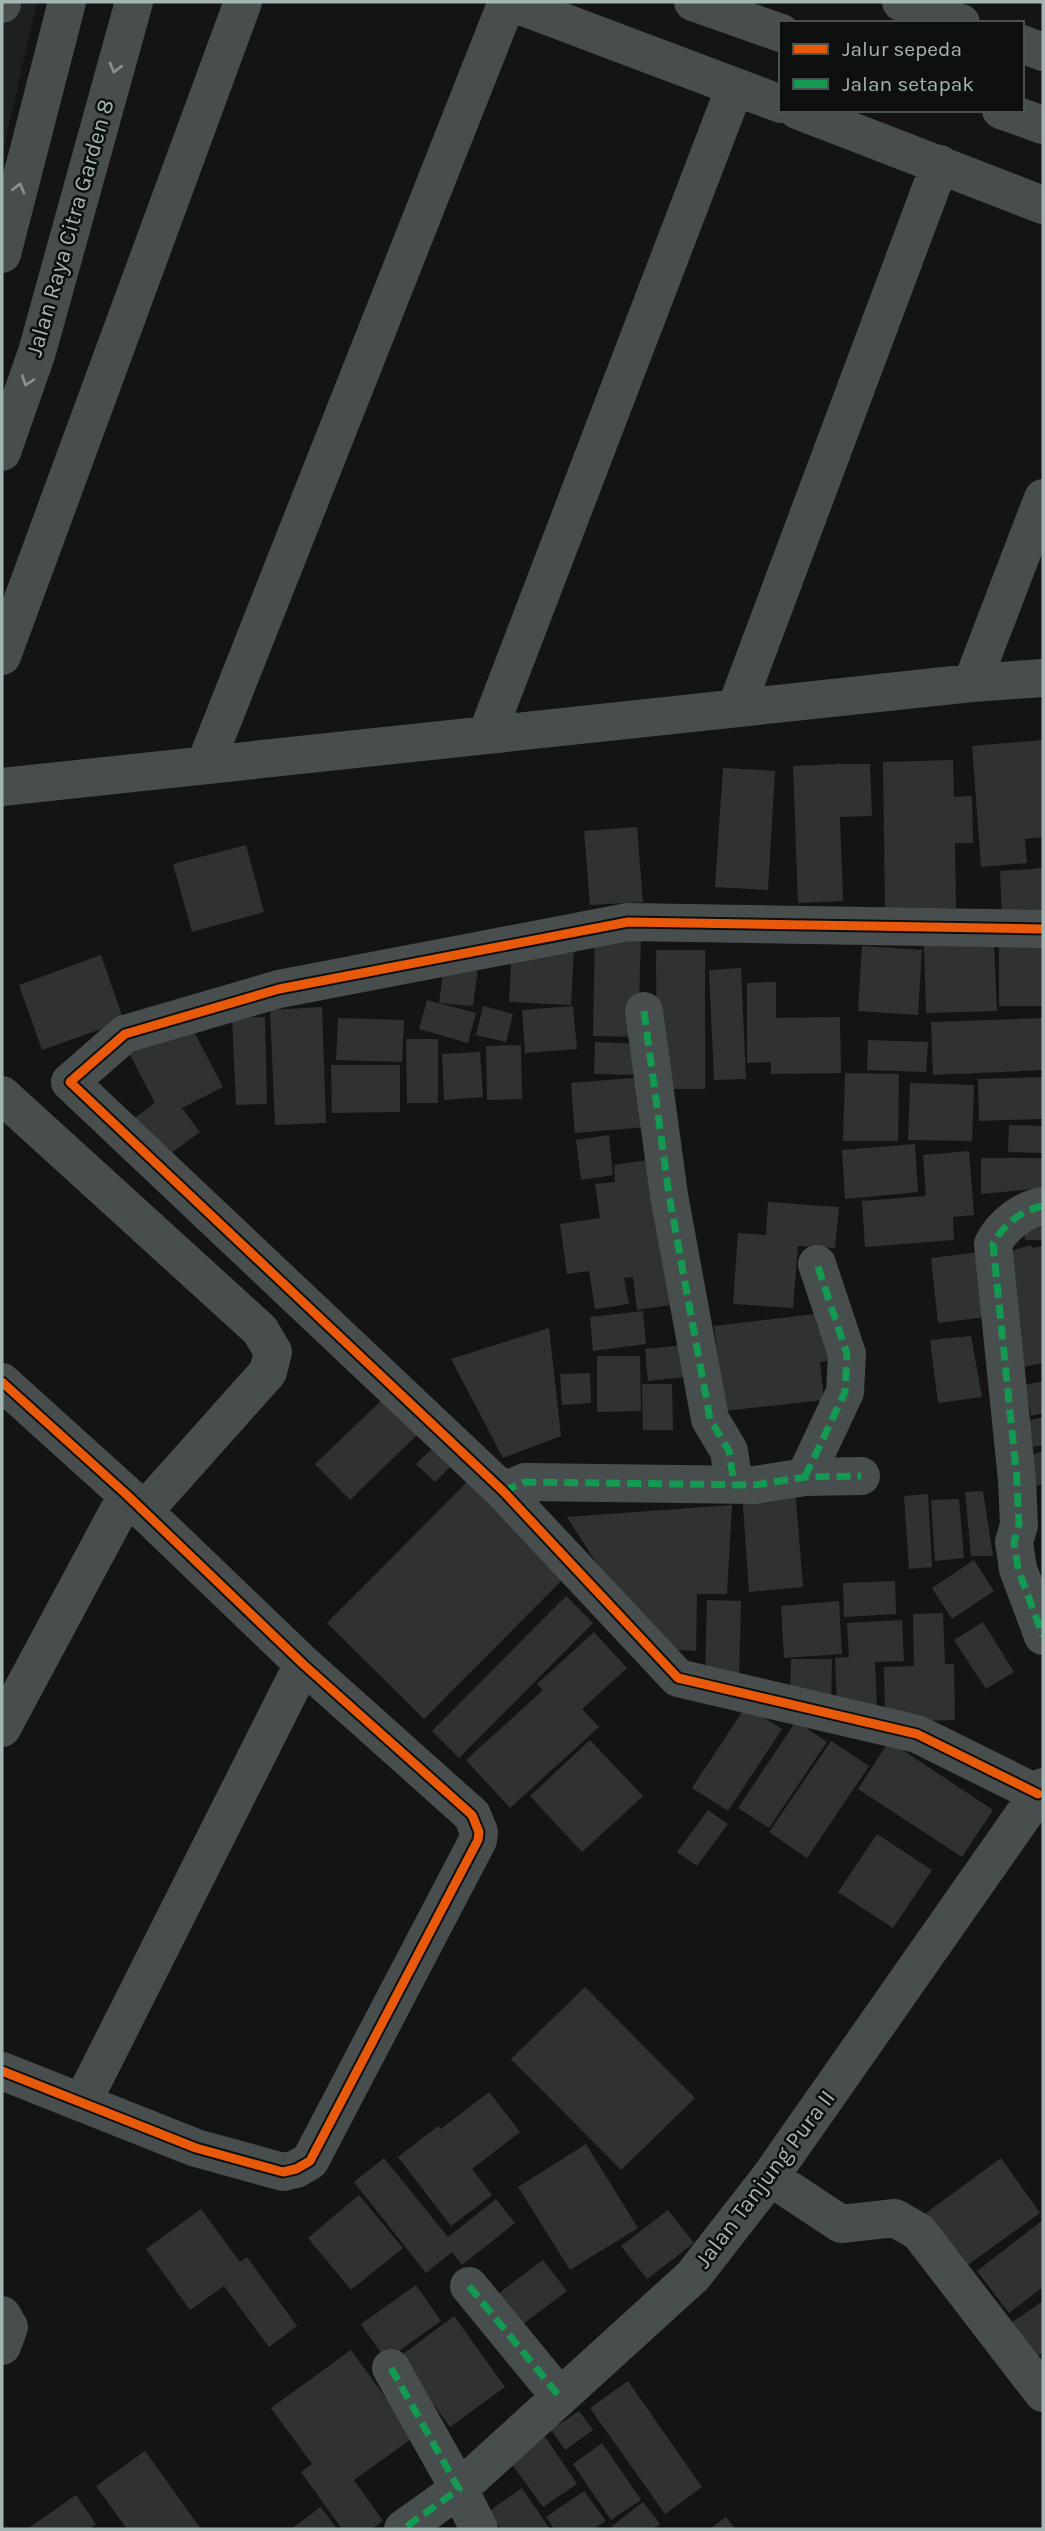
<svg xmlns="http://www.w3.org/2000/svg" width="1045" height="2531" viewBox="0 0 1045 2531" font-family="Karla,sans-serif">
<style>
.built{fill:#1e2020}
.building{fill:#303231}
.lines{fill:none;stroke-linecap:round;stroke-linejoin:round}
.minor{stroke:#484d4d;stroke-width:38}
.quiet{stroke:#139951;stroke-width:7;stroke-dasharray:14 7;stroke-linecap:butt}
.cycleway-casing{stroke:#0e1010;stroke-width:13}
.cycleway{stroke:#e8590c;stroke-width:9}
.oneway{stroke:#84918f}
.labels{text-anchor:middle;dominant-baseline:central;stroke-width:5;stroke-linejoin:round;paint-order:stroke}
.street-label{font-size:23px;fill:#a4b6b3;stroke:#0e1010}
</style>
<rect width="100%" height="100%" fill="#141414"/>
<!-- built -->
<path class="built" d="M 2,2 L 37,2 L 2,155 Z"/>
<!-- building -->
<path class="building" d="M 1043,740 L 1043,837 L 1025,839 L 1027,863 L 981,867 L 972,746 Z
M 953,760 L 954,797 L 972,796 L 973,843 L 955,843 L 956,908 L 885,910 L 883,762 Z
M 840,764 L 870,764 L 872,816 L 840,817 L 843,901 L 798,903 L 793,766 Z
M 723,768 L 775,771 L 768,890 L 715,887 Z
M 637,827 L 643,902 L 590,905 L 584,831 Z
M 246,845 L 264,912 L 192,932 L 173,864 Z
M 1043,868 L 1043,916 L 1002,918 L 1000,871 Z
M 595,935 L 641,936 L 638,1037 L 593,1036 Z
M 1043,937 L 1043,1006 L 999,1006 L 999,938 Z
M 994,944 L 997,1011 L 926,1013 L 924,946 Z
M 512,946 L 574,949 L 571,1005 L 509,1002 Z
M 862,946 L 922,950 L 918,1015 L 858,1011 Z
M 656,950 L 705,950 L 705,1089 L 657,1089 Z
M 101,955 L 124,1021 L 42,1050 L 19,985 Z
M 445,958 L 479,961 L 473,1006 L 439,1003 Z
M 741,968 L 746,1079 L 714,1080 L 709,970 Z
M 776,982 L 776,1018 L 840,1017 L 841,1073 L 771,1074 L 771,1062 L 747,1063 L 747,983 Z
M 427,1000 L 476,1013 L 468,1043 L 419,1029 Z
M 483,1006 L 513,1014 L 506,1042 L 476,1035 Z
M 573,1006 L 577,1049 L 525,1053 L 522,1010 Z
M 322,1007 L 326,1123 L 275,1125 L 270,1010 Z
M 265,1017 L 267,1104 L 236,1105 L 232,1018 Z
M 338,1018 L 404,1020 L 402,1062 L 336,1060 Z
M 1043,1018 L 1043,1070 L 933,1075 L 931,1022 Z
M 188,1020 L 223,1087 L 182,1108 L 200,1132 L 162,1160 L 132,1120 L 155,1103 L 128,1051 Z
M 406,1039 L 438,1039 L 438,1103 L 407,1103 Z
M 868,1040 L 928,1042 L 926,1072 L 867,1070 Z
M 595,1042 L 642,1044 L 641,1075 L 594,1074 Z
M 521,1045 L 522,1099 L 487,1100 L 486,1046 Z
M 480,1052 L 483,1097 L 444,1100 L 442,1054 Z
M 331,1065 L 400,1065 L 400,1112 L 332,1113 Z
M 845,1073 L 899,1074 L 898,1141 L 843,1141 Z
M 644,1077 L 648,1127 L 575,1133 L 571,1083 Z
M 1043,1077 L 1043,1119 L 979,1121 L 978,1079 Z
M 910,1083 L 974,1085 L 972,1141 L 908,1140 Z
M 1009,1125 L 1043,1126 L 1043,1153 L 1008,1152 Z
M 609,1135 L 613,1175 L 581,1180 L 576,1140 Z
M 915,1144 L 918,1192 L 845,1199 L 842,1150 Z
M 969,1151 L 974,1215 L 953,1217 L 954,1240 L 865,1247 L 862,1201 L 926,1196 L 923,1155 Z
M 661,1158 L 683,1303 L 637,1310 L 633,1277 L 624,1278 L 629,1304 L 595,1309 L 589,1271 L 567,1274 L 560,1224 L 600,1218 L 595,1184 L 615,1182 L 614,1165 Z
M 981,1158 L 1043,1158 L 1043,1188 L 981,1194 Z
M 768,1202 L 839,1207 L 835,1248 L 798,1246 L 793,1308 L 733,1304 L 738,1233 L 766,1235 Z
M 1043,1224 L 1043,1240 L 1025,1240 L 1024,1226 Z
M 1031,1245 L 1032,1248 L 1043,1246 L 1043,1363 L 1019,1368 L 1008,1252 Z
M 979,1252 L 986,1317 L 938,1323 L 931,1258 Z
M 643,1311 L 646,1344 L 593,1351 L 590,1317 Z
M 815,1314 L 817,1327 L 829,1326 L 832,1360 L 820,1362 L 824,1400 L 724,1411 L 714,1326 Z
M 549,1328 L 561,1436 L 503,1458 L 451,1359 Z
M 971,1336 L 982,1397 L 938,1403 L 930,1340 Z
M 684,1345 L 686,1377 L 648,1381 L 645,1349 Z
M 597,1356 L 640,1356 L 641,1411 L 597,1412 Z
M 590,1373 L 591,1403 L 562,1405 L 560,1374 Z
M 1043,1381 L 1043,1413 L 1031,1416 L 1025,1385 Z
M 642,1384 L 672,1384 L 673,1430 L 643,1430 Z
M 384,1398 L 419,1433 L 350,1500 L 315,1464 Z
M 1043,1417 L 1043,1445 L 1029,1448 L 1022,1422 Z
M 437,1444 L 455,1462 L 435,1482 L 416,1464 Z
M 1043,1451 L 1043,1484 L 1036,1486 L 1026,1457 Z
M 468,1481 L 565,1577 L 424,1719 L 327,1623 Z
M 795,1487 L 803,1587 L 749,1592 L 742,1492 Z
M 983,1491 L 993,1556 L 971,1556 L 965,1492 Z
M 928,1494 L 932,1567 L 909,1569 L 904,1496 Z
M 959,1499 L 964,1558 L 935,1561 L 931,1500 Z
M 732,1505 L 727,1594 L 697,1594 L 696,1651 L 660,1649 L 621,1601 L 567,1517 Z
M 974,1560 L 994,1591 L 952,1619 L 932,1588 Z
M 895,1581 L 896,1614 L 844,1617 L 843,1583 Z
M 566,1596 L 593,1623 L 459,1758 L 432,1731 Z
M 707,1600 L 741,1601 L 739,1682 L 705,1681 Z
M 839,1601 L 842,1654 L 784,1658 L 781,1606 Z
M 943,1613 L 945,1664 L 954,1664 L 955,1720 L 885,1722 L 884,1667 L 914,1666 L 913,1614 Z
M 902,1620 L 904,1661 L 875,1662 L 877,1706 L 837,1708 L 835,1658 L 849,1657 L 847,1623 Z
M 983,1622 L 1014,1672 L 986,1689 L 954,1640 Z
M 594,1632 L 627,1668 L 582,1709 L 599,1727 L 510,1808 L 466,1760 L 543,1690 L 537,1684 Z
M 791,1659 L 832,1659 L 831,1706 L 790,1703 Z
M 746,1706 L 782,1729 L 728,1811 L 692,1788 Z
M 796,1721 L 827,1742 L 769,1828 L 738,1808 Z
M 590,1740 L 643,1796 L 582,1852 L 530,1796 Z
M 831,1741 L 869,1766 L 807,1858 L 769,1832 Z
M 889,1741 L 993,1810 L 962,1857 L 858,1789 Z
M 708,1810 L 728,1824 L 697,1866 L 677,1852 Z
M 877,1834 L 932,1870 L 893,1928 L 838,1892 Z
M 585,1987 L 695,2098 L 621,2170 L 511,2059 Z
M 489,2092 L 520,2132 L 472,2169 L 492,2195 L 451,2226 L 398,2157 L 438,2126 L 441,2129 Z
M 586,2144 L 638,2228 L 570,2270 L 518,2187 Z
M 384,2158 L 448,2237 L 496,2199 L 515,2223 L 462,2265 L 452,2252 L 426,2273 L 354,2182 Z
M 1001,2158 L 1040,2213 L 965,2267 L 926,2213 Z
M 359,2195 L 403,2248 L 351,2290 L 308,2238 Z
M 201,2209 L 240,2262 L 247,2257 L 297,2326 L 269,2347 L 224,2286 L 190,2310 L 146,2249 Z
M 668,2210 L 694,2243 L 647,2279 L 621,2246 Z
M 1043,2220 L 1043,2287 L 1009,2313 L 977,2271 Z
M 543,2260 L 567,2291 L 515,2330 L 491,2299 Z
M 416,2285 L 441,2321 L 386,2360 L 361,2324 Z
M 1043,2301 L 1043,2352 L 1030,2362 L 1005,2327 Z
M 454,2316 L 505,2387 L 450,2427 L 399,2357 Z
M 351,2350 L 414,2437 L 354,2480 L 383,2521 L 372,2529 L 342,2529 L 301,2472 L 312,2464 L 271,2408 Z
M 628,2381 L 702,2487 L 665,2514 L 590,2408 Z
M 579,2411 L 593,2430 L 565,2450 L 551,2430 Z
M 544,2435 L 577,2484 L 543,2507 L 509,2460 Z
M 602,2443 L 641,2500 L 611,2520 L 573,2464 Z
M 145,2451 L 201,2529 L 127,2529 L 96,2486 Z
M 522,2488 L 550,2529 L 501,2529 L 489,2511 Z
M 584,2491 L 606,2521 L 593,2529 L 554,2529 L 546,2517 Z
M 76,2495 L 96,2524 L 89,2529 L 27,2529 Z
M 643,2502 L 660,2524 L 653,2529 L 614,2529 L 612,2526 Z
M 321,2507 L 337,2529 L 291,2529 Z
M 726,2517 L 735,2529 L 710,2529 Z"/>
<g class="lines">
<!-- minor -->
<path class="minor" d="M 510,2 L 781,104
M 693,2 L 781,33
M 901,2 L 961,23
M 2,4 L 2,2
M 1022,44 L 1043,52
M 797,110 L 1043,205
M 1001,110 L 1043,125
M 2,254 L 67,2
M 2,452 L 37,352 L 134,2
M 2,656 L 243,2
M 972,683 L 1043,498
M 736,708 L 940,164
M 487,734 L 735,87
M 205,765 L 507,2
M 2,787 L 972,683 L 1043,678
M 644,1011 L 669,1195 L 710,1419 L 729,1451 L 734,1484
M 2,1095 L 260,1330 L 273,1352 L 268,1372 L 144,1511
M 1043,1206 C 1023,1209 1002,1226 993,1244 L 1017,1480 L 1019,1525 L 1014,1542 L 1018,1569 L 1043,1636
M 2,1382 L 127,1495 L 303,1664 L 472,1815 L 479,1832 L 478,1840 L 310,2161 L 296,2169 L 283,2172 L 196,2148 L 2,2071
M 805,1477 L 845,1392 L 847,1354 L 817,1264
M 503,1491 L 525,1482 L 755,1485 L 805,1477 L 861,1476
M 2,1728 L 127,1495
M 1038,1794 L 917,1734 L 678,1678 L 503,1491 L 70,1082 L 125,1034 L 279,989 L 628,922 L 1043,929
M 82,2103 L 303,1664
M 770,2177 L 841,2224 L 895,2218 L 919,2232 L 1043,2393
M 469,2286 L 560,2397
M 2,2315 L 9,2327 L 2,2346
M 391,2368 L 459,2489 L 479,2529
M 403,2529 L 459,2489 L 693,2276 L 770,2177 L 1043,1787"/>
<!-- quiet -->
<path class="quiet" d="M 644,1011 L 669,1195 L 710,1419 L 729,1451 L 734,1484
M 1043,1206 C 1023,1209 1002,1226 993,1244 L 1017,1480 L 1019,1525 L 1014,1542 L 1018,1569 L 1043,1636
M 805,1477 L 845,1392 L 847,1354 L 817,1264
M 503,1491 L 525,1482 L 755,1485 L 805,1477 L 861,1476
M 469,2286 L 560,2397
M 391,2368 L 459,2489 L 403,2529"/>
<defs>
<path id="cycleway" d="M 2,1382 L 127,1495 L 303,1664 L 472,1815 L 479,1832 L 478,1840 L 310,2161 L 296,2169 L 283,2172 L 196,2148 L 2,2071
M 1038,1794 L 917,1734 L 678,1678 L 503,1491 L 70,1082 L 125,1034 L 279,989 L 628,922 L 1043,929"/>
</defs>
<!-- cycleway casing -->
<use href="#cycleway" class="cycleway-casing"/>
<!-- cycleway -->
<use href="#cycleway" class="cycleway"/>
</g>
<!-- one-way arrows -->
<defs><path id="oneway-chevron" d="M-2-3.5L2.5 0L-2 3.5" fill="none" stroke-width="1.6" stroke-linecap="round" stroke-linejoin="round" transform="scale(1.75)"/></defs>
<g class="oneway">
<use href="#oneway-chevron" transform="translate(115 68) rotate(105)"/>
<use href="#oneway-chevron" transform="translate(19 188) rotate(-75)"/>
<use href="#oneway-chevron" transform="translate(27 381) rotate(109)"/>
</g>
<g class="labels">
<!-- street labels -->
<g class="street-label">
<text transform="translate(70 228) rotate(-74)">Jalan Raya Citra Garden 8</text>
<text transform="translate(765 2179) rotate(-53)">Jalan Tanjung Pura II</text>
</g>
</g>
<!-- border -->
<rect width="1045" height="2531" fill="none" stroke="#a4b6b3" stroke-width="7"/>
<!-- legend -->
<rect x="779" y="21" width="245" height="91" fill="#0e1010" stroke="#4a5251" stroke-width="2"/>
<rect x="793" y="44" width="35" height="10" fill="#e8590c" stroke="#4a5251" stroke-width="2"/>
<text x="842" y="56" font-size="21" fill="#a4b6b3">Jalur sepeda</text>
<rect x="793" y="79" width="35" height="10" fill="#139951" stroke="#4a5251" stroke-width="2"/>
<text x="842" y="91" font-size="21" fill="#a4b6b3">Jalan setapak</text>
</svg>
